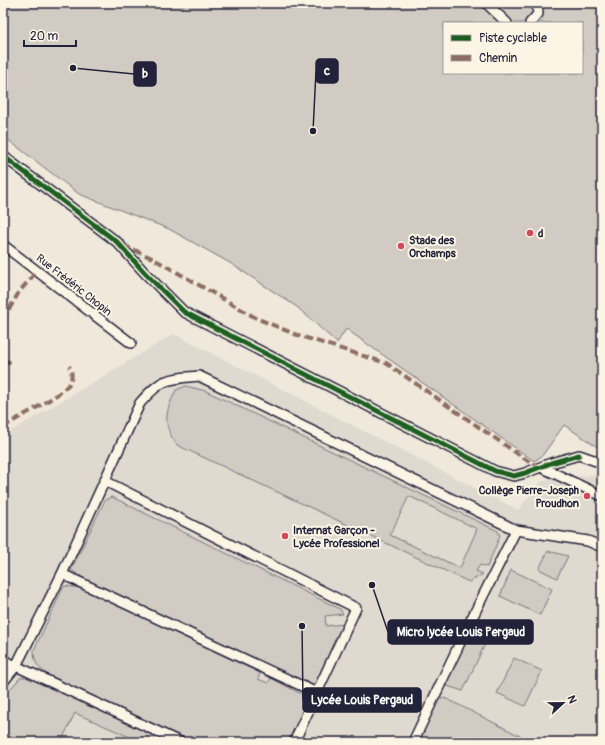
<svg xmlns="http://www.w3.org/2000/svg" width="605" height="745" viewBox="0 0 605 745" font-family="Pangolin,sans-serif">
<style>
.built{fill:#e0d9cf}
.green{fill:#d1cbc3;stroke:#7a767f;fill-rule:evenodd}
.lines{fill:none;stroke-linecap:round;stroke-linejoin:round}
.service-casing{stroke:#22223b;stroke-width:12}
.service{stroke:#fcf5e5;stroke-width:9}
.quiet{stroke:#8d6e63;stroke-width:4;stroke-dasharray:8 4;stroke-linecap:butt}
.cycleway-casing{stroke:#fcf5e5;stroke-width:8}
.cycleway{stroke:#1b5e20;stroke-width:5}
.poi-dot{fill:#d1495b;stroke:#fcf5e5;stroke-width:1.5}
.labels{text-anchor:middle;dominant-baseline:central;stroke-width:4;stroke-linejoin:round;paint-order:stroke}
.poi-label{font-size:11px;font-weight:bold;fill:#22223b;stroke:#fcf5e5;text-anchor:start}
.street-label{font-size:11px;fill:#22223b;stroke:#fcf5e5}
.leader{fill:none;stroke:#22223b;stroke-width:1.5}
.callout-dot{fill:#22223b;stroke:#fcf5e5;stroke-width:1.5}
.callout{fill:#22223b;stroke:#22223b;stroke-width:1.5}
.callout-label{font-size:12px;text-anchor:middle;font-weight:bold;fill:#fff}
</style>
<rect width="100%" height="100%" fill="#efe8db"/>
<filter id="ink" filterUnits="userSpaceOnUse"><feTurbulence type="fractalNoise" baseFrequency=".025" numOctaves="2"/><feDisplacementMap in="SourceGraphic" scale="8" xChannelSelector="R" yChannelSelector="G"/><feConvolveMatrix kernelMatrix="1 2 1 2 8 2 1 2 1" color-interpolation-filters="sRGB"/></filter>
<g filter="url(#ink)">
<!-- built -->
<path class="built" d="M 174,334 L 518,510 L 542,481 L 602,474 L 602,742 L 3,742 L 3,436 Z"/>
<!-- green -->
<path class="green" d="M 3,3 L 602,3 L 602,450 L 564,425 L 542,456 L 534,461 L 346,329 L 337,343 L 297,307 L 230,263 L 169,229 L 79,194 L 3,136 ZM 444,23 L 582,23 L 582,73 L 444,73 Z
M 186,386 L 206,391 L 498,531 L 500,536 L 487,567 L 480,565 L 476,571 L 483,574 L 469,582 L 177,445 C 162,425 165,412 176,390 ZM 409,496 L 477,529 L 460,568 L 390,535 Z
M 112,497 L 340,609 L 343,614 L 325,616 L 326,626 L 343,624 L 314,686 L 85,579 L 71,570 L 105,500 Z
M 548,551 L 568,556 L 557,578 L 539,569 Z
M 511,570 L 552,589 L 540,615 L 500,596 Z
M 64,586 L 82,588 L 260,673 L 258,679 L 268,683 L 271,678 L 307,697 L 307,703 L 288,742 L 192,742 L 50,676 C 39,669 34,664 34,650 Z
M 467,636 L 485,644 L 463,691 L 444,685 Z
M 514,658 L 542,671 L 525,706 L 497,693 Z
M 29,676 L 163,739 L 162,742 L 141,742 L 75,713 L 61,742 L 3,742 L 3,697 L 20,678 Z
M 443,698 L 447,699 L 532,742 L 418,742 L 439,699 Z"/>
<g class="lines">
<defs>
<path id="service" d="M 486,3 L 507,23
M 530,23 L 538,14 L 537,3
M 3,156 L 117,242 L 145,273 L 184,312 L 495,471 L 514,476 L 525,473 L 551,463 L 579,455 L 602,463
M 3,245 L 131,343
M 541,467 L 602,496
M 105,481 L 356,608 L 294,742
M 62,574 L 317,693
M 3,660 L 180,742
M 3,682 L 16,666 L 62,574 L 140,403 C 162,378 166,379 199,376 L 516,530 L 588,541 L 602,547
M 413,742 L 466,630 L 516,530"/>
</defs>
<!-- service casing -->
<use href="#service" class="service-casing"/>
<!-- service -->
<use href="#service" class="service"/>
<!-- quiet -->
<path class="quiet" d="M 123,245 L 152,258 L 256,318 L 297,335 L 386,363 L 531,463 L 541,467
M 3,320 L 19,292 L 37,271
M 3,360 L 12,363
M 3,427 C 19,417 59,397 69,384 C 73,378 72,371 69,366"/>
<defs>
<path id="cycleway" d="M 3,156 L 117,242 L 145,273 L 184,312 L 495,471 L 514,476 L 525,473 L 551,463 L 579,455"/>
</defs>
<!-- cycleway casing -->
<use href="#cycleway" class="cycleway-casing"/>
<!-- cycleway -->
<use href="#cycleway" class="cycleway"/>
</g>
</g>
<!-- markers -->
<g class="poi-dot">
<circle cx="530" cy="233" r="4"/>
<circle cx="401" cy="246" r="4"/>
<circle cx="587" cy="496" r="4"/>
<circle cx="285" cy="536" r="4"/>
</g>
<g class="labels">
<!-- poi labels -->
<g class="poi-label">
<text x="538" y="233">d</text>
<text x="409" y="240">Stade des<tspan x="409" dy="13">Orchamps</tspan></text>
<text x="579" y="490" text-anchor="end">Collège Pierre-Joseph<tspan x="579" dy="13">Proudhon</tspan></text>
<text x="293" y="530">Internat Garçon -<tspan x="293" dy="13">Lycée Professionel</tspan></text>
</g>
<!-- street labels -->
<g class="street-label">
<text transform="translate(74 285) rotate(38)">Rue Frédéric Chopin</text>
</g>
</g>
<!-- callouts -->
<path class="leader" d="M313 131L316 71M73 68L134 74M372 585L388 632M302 626L303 700"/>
<g class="callout-dot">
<circle cx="313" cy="131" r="4"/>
<circle cx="73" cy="68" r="4"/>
<circle cx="372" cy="585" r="4"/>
<circle cx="302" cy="626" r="4"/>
</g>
<g class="callout">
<rect x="316" y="59" width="22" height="24" rx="4"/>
<rect x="134" y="62" width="22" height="24" rx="4"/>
<rect x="388" y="620" width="145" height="24" rx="4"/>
<rect x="303" y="688" width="118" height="24" rx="4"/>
</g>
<g class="callout-label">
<text x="327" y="75">c</text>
<text x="145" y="78">b</text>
<text x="461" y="636">Micro lycée Louis Pergaud</text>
<text x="362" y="704">Lycée Louis Pergaud</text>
</g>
<!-- margin -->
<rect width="605" height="745" fill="none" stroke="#fcf5e5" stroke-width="16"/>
<rect x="8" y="8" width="589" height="729" fill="none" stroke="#22223b" stroke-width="1.5" filter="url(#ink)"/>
<!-- legend -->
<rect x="443" y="22" width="140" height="52" fill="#fcf5e5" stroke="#a5a1a1"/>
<rect x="451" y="35" width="20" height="6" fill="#1b5e20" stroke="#a5a1a1"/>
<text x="479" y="42" font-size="12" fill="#22223b">Piste cyclable</text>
<rect x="451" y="55" width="20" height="6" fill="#8d6e63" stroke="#a5a1a1"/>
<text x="479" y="62" font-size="12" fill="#22223b">Chemin</text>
<!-- north arrow -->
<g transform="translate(563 703) rotate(68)" stroke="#fcf5e5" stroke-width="3" paint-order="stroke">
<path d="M0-3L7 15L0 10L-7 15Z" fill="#22223b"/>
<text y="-6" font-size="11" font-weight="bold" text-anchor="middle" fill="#22223b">N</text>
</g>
<!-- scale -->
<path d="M24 40v6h52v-6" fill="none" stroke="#22223b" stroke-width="2"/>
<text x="30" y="40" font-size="12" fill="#22223b" stroke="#fcf5e5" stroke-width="3" paint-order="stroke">20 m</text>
</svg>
